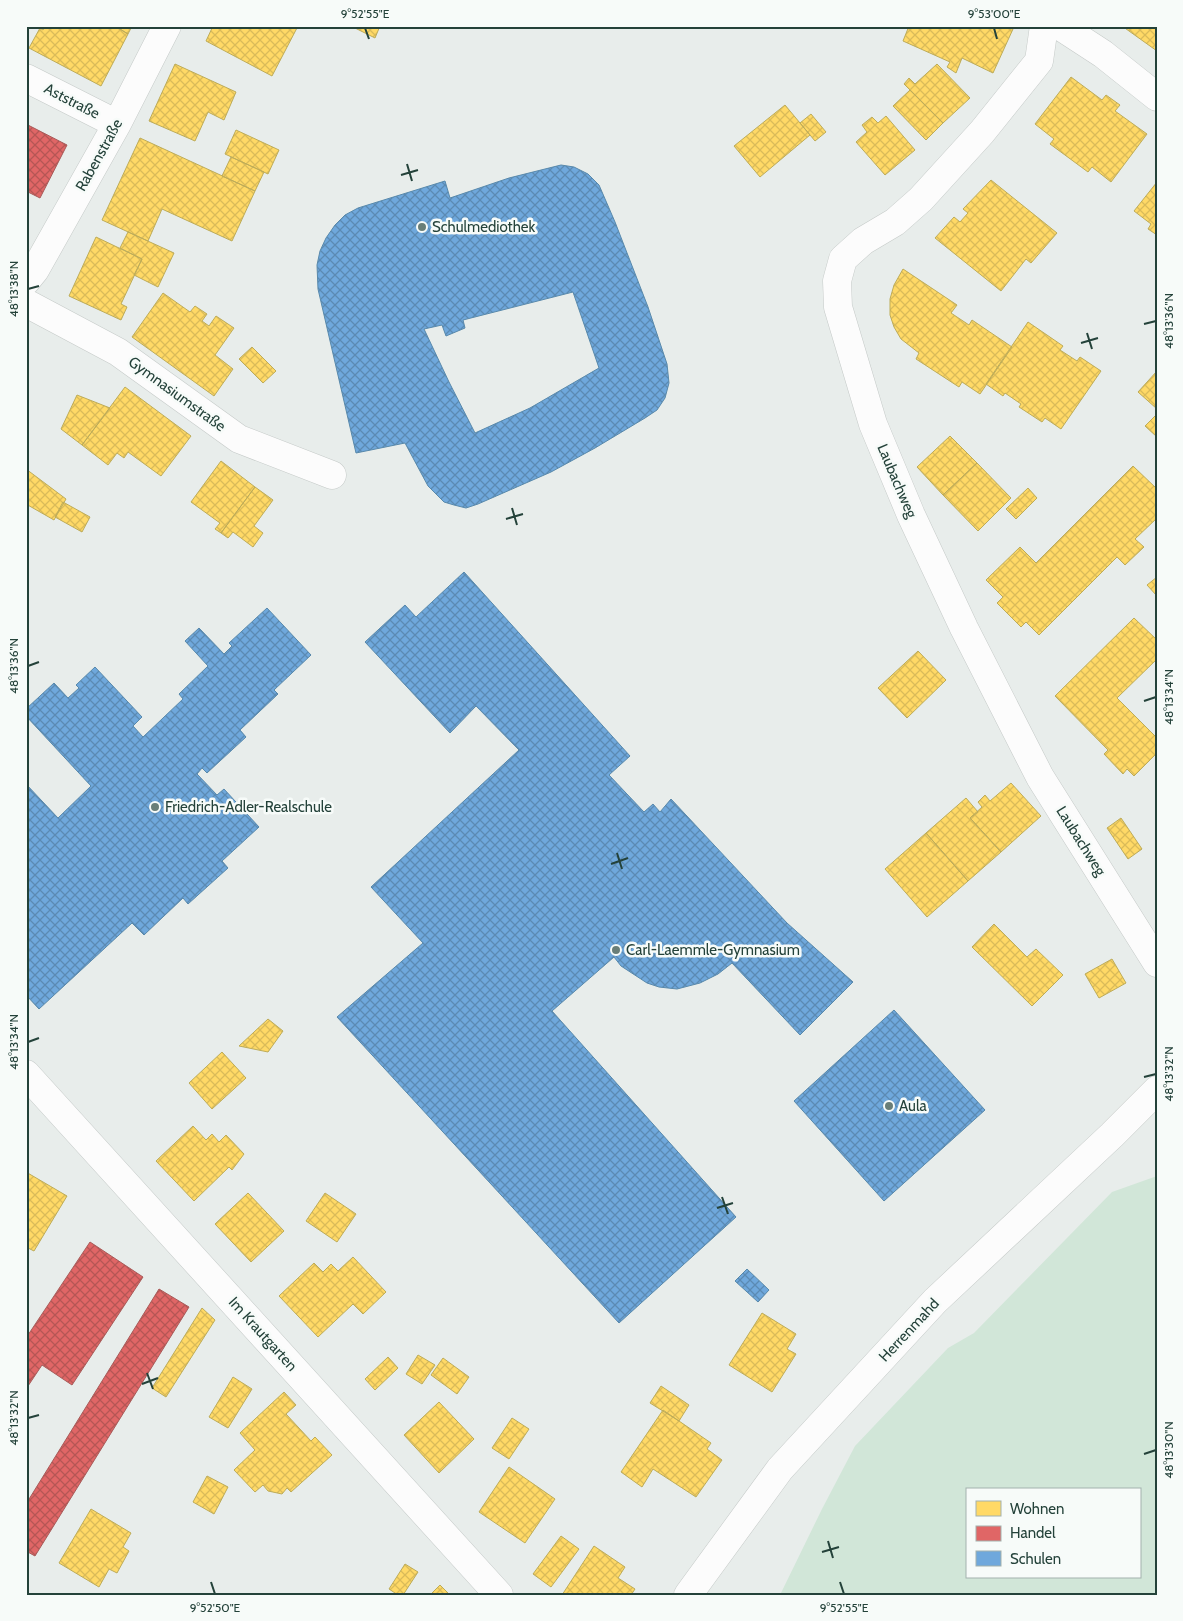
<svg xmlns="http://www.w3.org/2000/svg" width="1183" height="1621" viewBox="0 0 1183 1621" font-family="Cabin,sans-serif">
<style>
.park{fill:#d1e6d8;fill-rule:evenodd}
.homes{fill:url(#homes-cross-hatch);stroke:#bdac59}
.shops{fill:url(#shops-cross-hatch);stroke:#a85b59}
.schools{fill:url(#schools-cross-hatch);stroke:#5889ab;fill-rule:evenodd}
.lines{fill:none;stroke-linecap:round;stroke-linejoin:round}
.street-casing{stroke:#c5cac8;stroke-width:29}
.street{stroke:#fcfcfc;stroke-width:28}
.ticks{fill:none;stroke:#24423a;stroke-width:2}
.poi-dot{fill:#697e78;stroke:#f7fbf9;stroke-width:2}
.labels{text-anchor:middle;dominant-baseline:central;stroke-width:5;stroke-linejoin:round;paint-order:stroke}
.street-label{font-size:15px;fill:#24423a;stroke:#f7fbf9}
.poi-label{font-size:15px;fill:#24423a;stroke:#f7fbf9;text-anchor:start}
.neatline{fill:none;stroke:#24423a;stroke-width:2}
.ticks-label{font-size:12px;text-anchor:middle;fill:#24423a}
</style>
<defs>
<pattern id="homes-cross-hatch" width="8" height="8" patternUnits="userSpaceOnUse" patternTransform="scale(1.25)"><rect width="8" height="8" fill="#ffd966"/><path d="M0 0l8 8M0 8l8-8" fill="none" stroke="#dabb59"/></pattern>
<pattern id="shops-cross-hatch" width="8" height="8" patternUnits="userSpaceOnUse" patternTransform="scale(1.25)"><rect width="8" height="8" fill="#e06666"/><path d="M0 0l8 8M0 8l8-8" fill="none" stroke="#b55655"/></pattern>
<pattern id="schools-cross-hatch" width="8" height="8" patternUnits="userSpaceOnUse" patternTransform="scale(1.25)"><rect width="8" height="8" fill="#6fa8dc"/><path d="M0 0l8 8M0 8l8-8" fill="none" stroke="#5b8ab3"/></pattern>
</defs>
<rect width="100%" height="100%" fill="#e8edeb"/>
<!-- park -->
<path class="park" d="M 1157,1176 L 1157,1595 L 780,1595 L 822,1509 L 855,1446 L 948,1348 L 974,1333 L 1112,1192 ZM 967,1490 L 1139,1490 L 1139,1577 L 967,1577 Z"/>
<!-- homes -->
<path class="homes" d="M 46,26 L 71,26 L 74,28 L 75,26 L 115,26 L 128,34 L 101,86 L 29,48 L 40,28 L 43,30 Z
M 115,26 L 132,26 L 128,34 Z
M 213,26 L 298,26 L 272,76 L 206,41 Z
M 351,26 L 380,26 L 375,38 Z
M 909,26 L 1008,26 L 1013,29 L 993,73 L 962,58 L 956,73 L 947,67 L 950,62 L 903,41 Z
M 1122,26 L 1157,26 L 1157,51 Z
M 175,64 L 236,92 L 224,120 L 208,112 L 195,141 L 149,121 Z
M 937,64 L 970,98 L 943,123 L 904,84 L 909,78 L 915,84 Z
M 1071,77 L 1102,100 L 1106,95 L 1120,105 L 1115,111 L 1147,134 L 1111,182 L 1092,167 L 1088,172 L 1050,144 L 1054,139 L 1035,124 Z
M 910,90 L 943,123 L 926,140 L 893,106 Z
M 785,105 L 810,135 L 760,177 L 734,146 Z
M 811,114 L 826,132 L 815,141 L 800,123 Z
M 886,116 L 915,150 L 885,175 L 856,142 L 867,132 L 862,125 L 872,117 L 878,123 Z
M 236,130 L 279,150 L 268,174 L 225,154 Z
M 140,138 L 255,191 L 232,241 L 162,209 L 148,241 L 102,220 Z
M 231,157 L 264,172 L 255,191 L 222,176 Z
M 991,180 L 1057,233 L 1031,263 L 1026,259 L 1001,291 L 935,238 L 954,217 L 960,222 L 968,213 L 963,209 Z
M 1157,182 L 1157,235 L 1148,229 L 1151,224 L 1134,211 Z
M 128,232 L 174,253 L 158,287 L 134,275 L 142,259 L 120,248 Z
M 96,237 L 142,259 L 121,304 L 127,307 L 121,320 L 69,296 Z
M 903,269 L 957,305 L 951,313 L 969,325 L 972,320 L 1012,347 L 980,394 L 962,382 L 959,387 L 916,359 L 919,353 L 901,339 L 894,327 L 890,315 L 890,299 L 894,285 Z
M 163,293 L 190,312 L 195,306 L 207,314 L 202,321 L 209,326 L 216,316 L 234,328 L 215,355 L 233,369 L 214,396 L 132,337 Z
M 1028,322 L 1063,346 L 1060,350 L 1077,361 L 1080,357 L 1101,371 L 1061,429 L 1045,418 L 1042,422 L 1019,407 L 1021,404 L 1005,393 L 1003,396 L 986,384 Z
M 252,347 L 276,371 L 263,383 L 239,359 Z
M 1157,371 L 1157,409 L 1138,392 Z
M 125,387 L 191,436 L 161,476 L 128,452 L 124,458 L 117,453 L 108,465 L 82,445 Z
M 77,395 L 110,408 L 82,445 L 61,429 Z
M 1157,414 L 1157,437 L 1145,426 Z
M 950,436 L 977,463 L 943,495 L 917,467 Z
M 221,461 L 255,487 L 221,533 L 215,529 L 220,523 L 191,502 Z
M 977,463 L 1011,498 L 978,531 L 943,495 Z
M 1133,466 L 1157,489 L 1157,518 L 1135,539 L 1144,547 L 1125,565 L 1117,557 L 1039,635 L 1026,622 L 1021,627 L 997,603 L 1003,597 L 986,580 L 1020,547 L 1036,563 Z
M 26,469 L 66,499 L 54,520 L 26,504 Z
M 255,487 L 273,500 L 254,526 L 263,533 L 253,547 L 233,532 L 228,538 L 221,533 Z
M 1028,488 L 1037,498 L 1016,519 L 1006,509 Z
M 63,502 L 90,517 L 82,532 L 55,517 Z
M 1157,577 L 1157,596 L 1147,585 Z
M 1134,618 L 1157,640 L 1157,659 L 1117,698 L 1157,738 L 1157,753 L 1134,776 L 1127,769 L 1123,774 L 1104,754 L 1108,750 L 1055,696 Z
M 918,651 L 946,680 L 907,718 L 878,688 Z
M 1011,783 L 1041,816 L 1001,852 L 970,818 L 982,807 L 978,802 L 985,795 L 990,801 Z
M 966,798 L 978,812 L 970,818 L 1001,852 L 968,881 L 926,833 Z
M 1121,818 L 1142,849 L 1128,859 L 1107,828 Z
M 926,833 L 968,881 L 927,917 L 885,869 Z
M 994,924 L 1027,957 L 1036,949 L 1063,975 L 1032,1006 L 972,947 Z
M 1112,959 L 1126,983 L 1099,998 L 1085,974 Z
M 268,1019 L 283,1031 L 268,1052 L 239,1046 Z
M 222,1052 L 246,1078 L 212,1109 L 189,1083 Z
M 193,1126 L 206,1140 L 212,1134 L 219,1142 L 226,1135 L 244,1154 L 232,1170 L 229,1167 L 194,1201 L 156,1161 Z
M 26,1172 L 67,1196 L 34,1251 L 26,1247 Z
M 248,1193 L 284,1231 L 251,1262 L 215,1224 Z
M 325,1193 L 356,1214 L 337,1242 L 306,1221 Z
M 353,1257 L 386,1292 L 363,1314 L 353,1304 L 318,1337 L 279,1296 L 314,1263 L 323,1272 L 331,1264 L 338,1271 Z
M 202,1308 L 215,1320 L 166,1397 L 152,1388 Z
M 762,1313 L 796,1334 L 787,1349 L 796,1354 L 772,1392 L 729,1365 Z
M 418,1355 L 435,1365 L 422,1384 L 406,1374 Z
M 388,1357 L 398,1368 L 375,1390 L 365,1379 Z
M 443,1358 L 469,1377 L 457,1394 L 431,1375 Z
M 233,1377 L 252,1389 L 228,1428 L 209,1417 Z
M 661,1386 L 689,1405 L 679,1421 L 650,1403 Z
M 284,1392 L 296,1405 L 286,1414 L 311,1441 L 315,1437 L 332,1455 L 291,1492 L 287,1488 L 282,1494 L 268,1491 L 263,1485 L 255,1492 L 234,1470 L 255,1450 L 240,1433 Z
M 439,1402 L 474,1439 L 439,1473 L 404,1435 Z
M 663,1410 L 711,1443 L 707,1449 L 722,1460 L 696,1497 L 653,1469 L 642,1487 L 621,1472 Z
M 512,1418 L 529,1429 L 509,1459 L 492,1448 Z
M 509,1467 L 555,1499 L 525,1543 L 479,1512 Z
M 207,1476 L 228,1487 L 214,1514 L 193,1502 Z
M 91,1509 L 131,1533 L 123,1547 L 129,1551 L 117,1573 L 109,1569 L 99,1587 L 59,1563 Z
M 561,1536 L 579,1549 L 551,1587 L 533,1574 Z
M 594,1546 L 625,1567 L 618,1578 L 635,1589 L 631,1595 L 562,1595 Z
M 405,1564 L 418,1572 L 403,1595 L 398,1595 L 389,1589 Z
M 440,1585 L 450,1595 L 430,1595 Z"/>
<!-- shops -->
<path class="shops" d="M 26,124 L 67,145 L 40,198 L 26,191 Z
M 90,1242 L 143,1277 L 72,1385 L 42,1365 L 26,1389 L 26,1338 Z
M 159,1289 L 189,1307 L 35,1556 L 26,1551 L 26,1504 Z"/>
<!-- schools -->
<path class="schools" d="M 561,165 L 574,167 L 588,174 L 599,185 L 615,222 L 648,307 L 667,364 L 669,383 L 665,398 L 657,410 L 645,418 L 595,448 L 551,472 L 478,504 L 466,508 L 454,505 L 444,502 L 428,486 L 405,443 L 356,453 L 318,289 L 317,265 L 320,251 L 326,238 L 335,225 L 345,215 L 358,208 L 445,181 L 450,198 L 509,178 ZM 573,292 L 599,368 L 530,408 L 475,433 L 449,382 L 424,329 L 442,325 L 446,336 L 465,328 L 463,320 Z
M 464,572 L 630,756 L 609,775 L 644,812 L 653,804 L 660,812 L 671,799 L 787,923 L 853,982 L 800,1035 L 732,963 L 718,974 L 700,983 L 677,989 L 659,987 L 647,983 L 621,966 L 614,957 L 552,1011 L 736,1217 L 619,1323 L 337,1017 L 423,943 L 371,887 L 519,750 L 476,706 L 450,733 L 365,642 L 405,605 L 416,617 Z
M 267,608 L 311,655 L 274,690 L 278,694 L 240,730 L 246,737 L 207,773 L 202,768 L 197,774 L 217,795 L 224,789 L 259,827 L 222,861 L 228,868 L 188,904 L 183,898 L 144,935 L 132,923 L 39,1009 L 26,995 L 26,784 L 58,818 L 91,786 L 26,716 L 26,709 L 54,683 L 68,698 L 79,688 L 76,685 L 95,667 L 142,717 L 133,726 L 143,737 L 183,699 L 179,694 L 208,666 L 185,641 L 199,628 L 224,654 L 232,646 L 229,643 Z
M 894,1010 L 985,1110 L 884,1201 L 794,1101 Z
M 747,1269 L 769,1290 L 758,1302 L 735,1281 Z"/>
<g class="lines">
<defs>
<path id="street" d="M 1044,26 L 1039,61 L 982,132 L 921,199 L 895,222 L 863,241 L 843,259 L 837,281 L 838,307 L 873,424 L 911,515 L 964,628 L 1040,777 L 1157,963
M 1060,26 L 1103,54 L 1157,97
M 26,78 L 117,124
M 26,281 L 35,270 L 117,124 L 167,26
M 26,303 L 118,352 L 239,439 L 332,475
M 26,1074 L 499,1595
M 688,1595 L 780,1469 L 935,1301 L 1112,1135 L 1157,1090"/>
</defs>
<!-- street casing -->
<use href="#street" class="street-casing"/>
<!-- street -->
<use href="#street" class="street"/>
</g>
<!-- ticks -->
<path class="ticks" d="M 365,28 L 369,39M 994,28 L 997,39M 407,164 L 412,181M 401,175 L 418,170M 28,289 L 39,286M 1144,324 L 1156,321M 1087,333 L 1092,349M 1081,343 L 1098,338M 512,508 L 517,525M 506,519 L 523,514M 28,666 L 39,662M 1144,701 L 1156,697M 617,853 L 622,869M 611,864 L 628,858M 28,1042 L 39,1038M 1144,1077 L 1156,1074M 722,1197 L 728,1214M 717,1208 L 733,1203M 147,1373 L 153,1389M 142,1384 L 158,1378M 28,1418 L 39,1415M 1144,1454 L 1156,1450M 828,1541 L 833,1558M 822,1552 L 839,1547M 211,1582 L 215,1594M 840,1582 L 844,1594"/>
<!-- markers -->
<g class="poi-dot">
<circle cx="422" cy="227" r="5"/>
<circle cx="155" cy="807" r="5"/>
<circle cx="616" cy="950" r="5"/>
<circle cx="889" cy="1106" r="5"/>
</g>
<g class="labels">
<!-- street labels -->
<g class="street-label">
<text transform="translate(72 101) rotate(27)">Aststraße</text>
<text transform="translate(99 155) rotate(-61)">Rabenstraße</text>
<text transform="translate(177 394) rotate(36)">Gymnasiumstraße</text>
<text transform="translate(897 481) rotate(67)">Laubachweg</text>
<text transform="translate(1081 841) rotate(58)">Laubachweg</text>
<text transform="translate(909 1330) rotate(-47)">Herrenmahd</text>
<text transform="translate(263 1334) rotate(48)">Im Krautgarten</text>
</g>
<!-- poi labels -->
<g class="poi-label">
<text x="432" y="227">Schulmediothek</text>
<text x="165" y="807">Friedrich-Adler-Realschule</text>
<text x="626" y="950">Carl-Laemmle-Gymnasium</text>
<text x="899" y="1106">Aula</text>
</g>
</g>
<!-- border -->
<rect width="1183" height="1621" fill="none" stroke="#f7fbf9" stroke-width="55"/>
<!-- legend -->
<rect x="966" y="1488" width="175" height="90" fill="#f7fbf9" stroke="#a3b1ad"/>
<rect x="976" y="1501" width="25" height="15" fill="#ffd966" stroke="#a3b1ad"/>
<text x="1010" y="1514" font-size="15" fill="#24423a">Wohnen</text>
<rect x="976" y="1526" width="25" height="15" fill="#e06666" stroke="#a3b1ad"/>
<text x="1010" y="1538" font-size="15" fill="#24423a">Handel</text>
<rect x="976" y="1551" width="25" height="15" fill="#6fa8dc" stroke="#a3b1ad"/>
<text x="1010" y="1564" font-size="15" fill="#24423a">Schulen</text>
<rect x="28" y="28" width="1128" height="1566" class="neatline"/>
<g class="ticks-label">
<text x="365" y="18">9°52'55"E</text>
<text x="994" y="18">9°53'00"E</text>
<text transform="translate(14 289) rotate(-90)" y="4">48°13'38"N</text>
<text transform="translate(1169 321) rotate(-90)" y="4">48°13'36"N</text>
<text transform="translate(14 666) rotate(-90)" y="4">48°13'36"N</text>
<text transform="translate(1169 697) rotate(-90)" y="4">48°13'34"N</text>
<text transform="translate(14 1042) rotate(-90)" y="4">48°13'34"N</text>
<text transform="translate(1169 1074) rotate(-90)" y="4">48°13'32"N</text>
<text transform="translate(14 1418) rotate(-90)" y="4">48°13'32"N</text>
<text transform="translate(1169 1450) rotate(-90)" y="4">48°13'30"N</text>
<text x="215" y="1612">9°52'50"E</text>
<text x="844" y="1612">9°52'55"E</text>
</g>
</svg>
